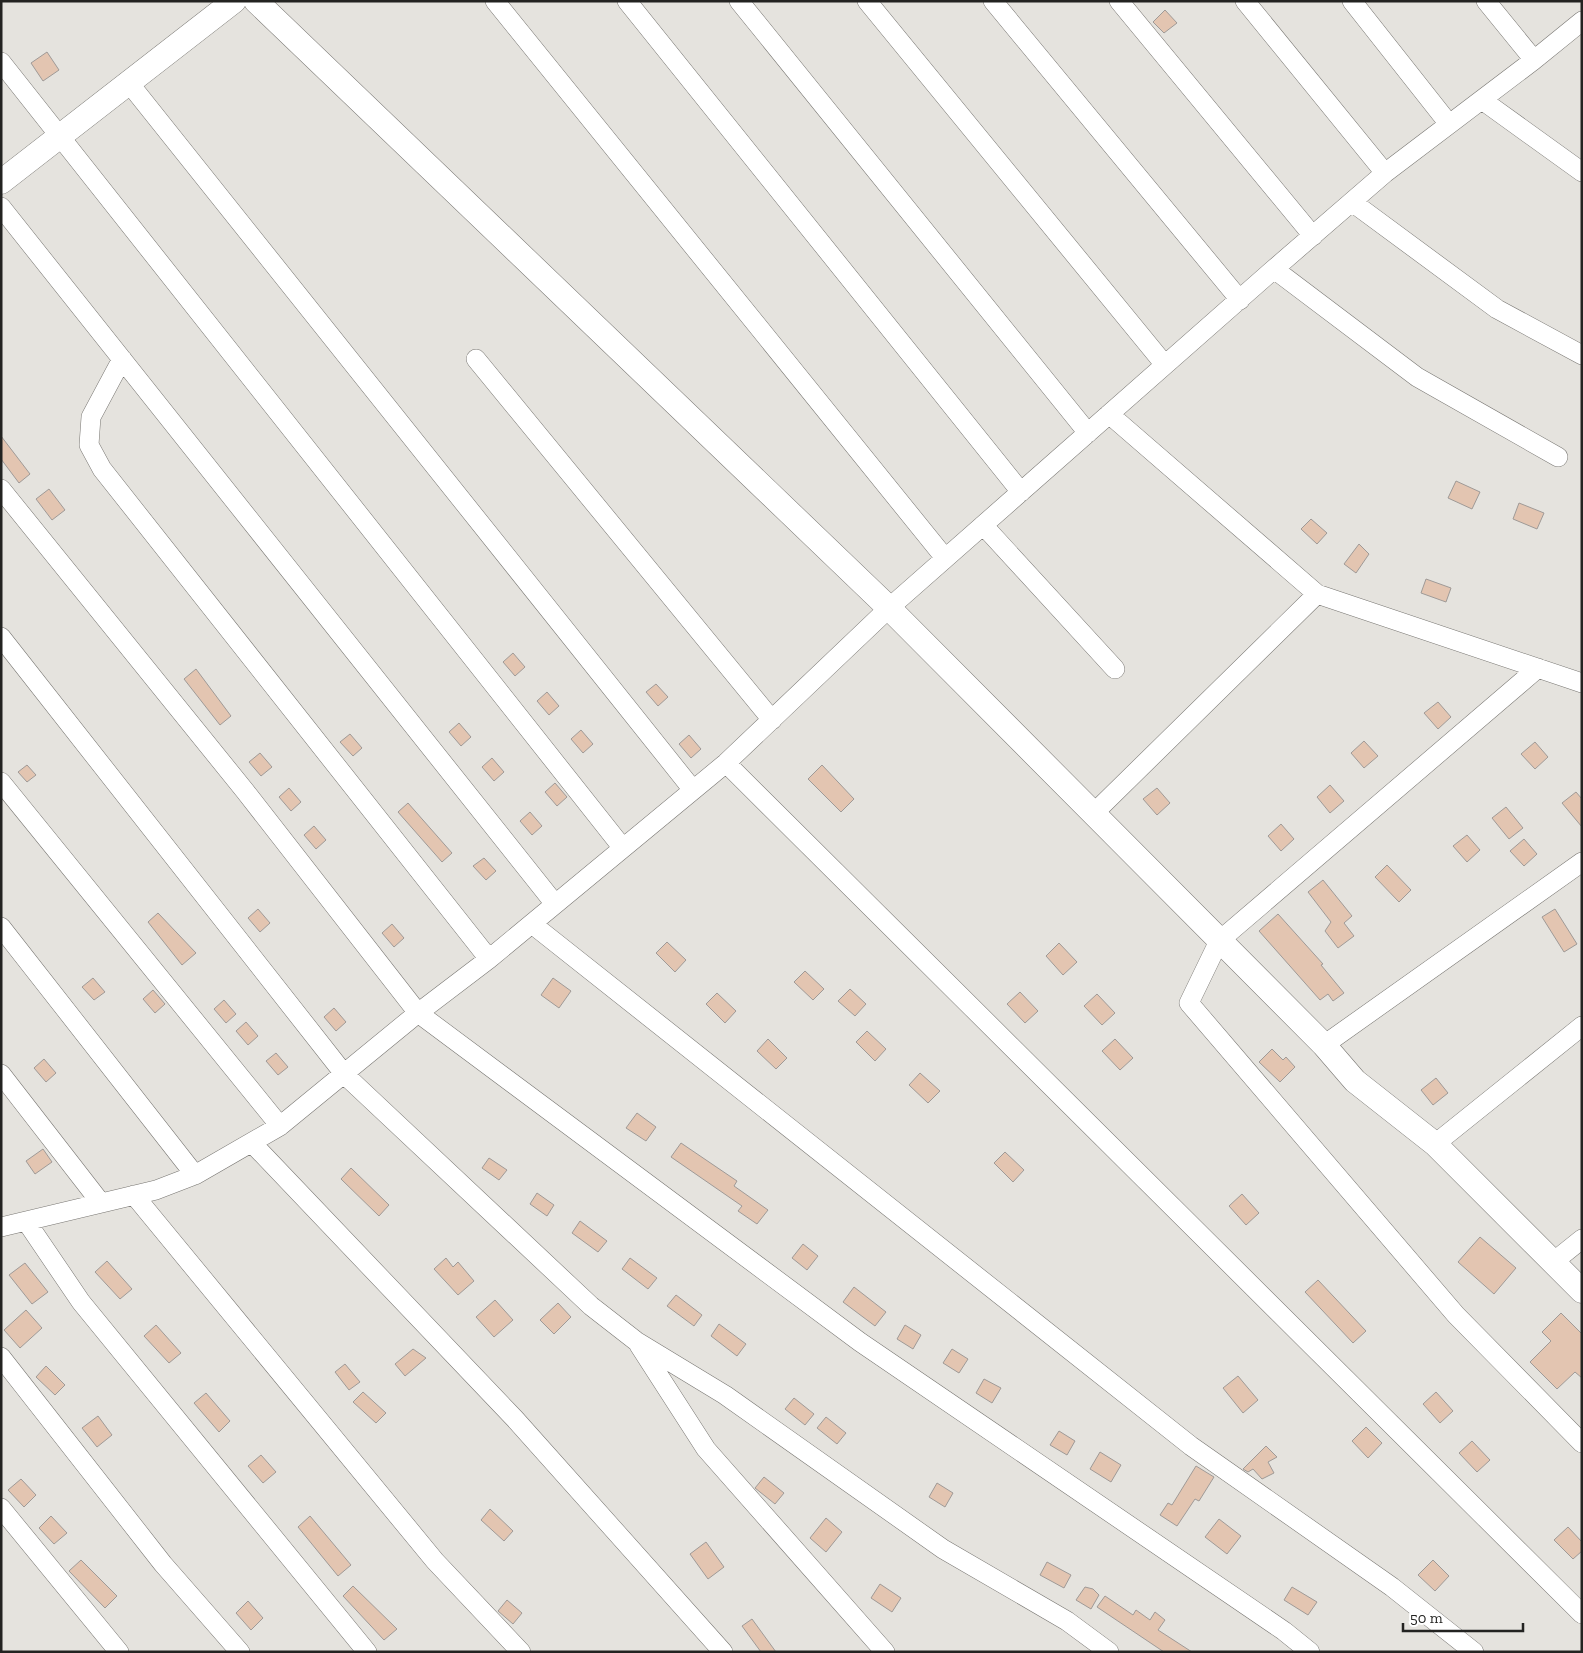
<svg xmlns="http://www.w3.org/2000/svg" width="1583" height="1653" viewBox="0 0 1583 1653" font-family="'Zilla Slab',serif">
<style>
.building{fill:#e3c5b1;stroke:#9f9a97}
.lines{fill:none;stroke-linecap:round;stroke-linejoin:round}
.minor-casing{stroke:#787672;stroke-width:20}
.tertiary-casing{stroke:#787672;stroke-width:25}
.minor{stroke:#fff;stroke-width:19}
.tertiary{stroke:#fff;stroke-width:24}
</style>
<rect width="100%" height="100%" fill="#e5e3de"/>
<!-- building -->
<path class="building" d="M 1165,10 L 1177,23 L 1164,33 L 1153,22 Z
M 47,52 L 59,70 L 43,81 L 31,63 Z
M 1,436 L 30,474 L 19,483 L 1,459 Z
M 1456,481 L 1480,492 L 1472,509 L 1448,498 Z
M 49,489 L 65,510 L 52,520 L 36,499 Z
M 1519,503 L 1544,513 L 1537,529 L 1513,519 Z
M 1311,519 L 1327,533 L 1317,544 L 1301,529 Z
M 1359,544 L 1369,554 L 1356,573 L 1344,564 Z
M 1426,579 L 1451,588 L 1446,602 L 1421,593 Z
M 513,653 L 525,667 L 515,676 L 503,662 Z
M 196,669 L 231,716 L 220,725 L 184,679 Z
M 656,684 L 668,697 L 658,706 L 646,692 Z
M 547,692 L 559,706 L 549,715 L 537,701 Z
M 1438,702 L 1451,717 L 1438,729 L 1424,713 Z
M 459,723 L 471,737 L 461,746 L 449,732 Z
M 581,730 L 593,744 L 583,753 L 571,739 Z
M 350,734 L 362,748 L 353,756 L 340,742 Z
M 689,735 L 701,749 L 691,758 L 679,744 Z
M 1364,741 L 1378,756 L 1364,768 L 1351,753 Z
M 1535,742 L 1548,757 L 1535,769 L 1521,754 Z
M 260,753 L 272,767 L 261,776 L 249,762 Z
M 492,758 L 504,772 L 494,781 L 482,767 Z
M 27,765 L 36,775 L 27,782 L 18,772 Z
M 822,765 L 854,799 L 841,812 L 808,779 Z
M 555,783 L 567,797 L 557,806 L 545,792 Z
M 1330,785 L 1344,801 L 1330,813 L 1317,797 Z
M 289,788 L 301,802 L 291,811 L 279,797 Z
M 1157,788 L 1170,803 L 1157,815 L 1143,799 Z
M 1576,792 L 1582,799 L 1582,827 L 1562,803 Z
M 408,803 L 452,853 L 442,862 L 398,812 Z
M 1506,807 L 1523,828 L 1509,839 L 1492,818 Z
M 530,812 L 542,826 L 532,835 L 520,821 Z
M 1281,824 L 1294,839 L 1281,851 L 1268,836 Z
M 314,826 L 326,840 L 316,849 L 304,835 Z
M 1467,835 L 1480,850 L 1467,862 L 1453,846 Z
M 1524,839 L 1537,854 L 1524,866 L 1510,851 Z
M 484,858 L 496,871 L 486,880 L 473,866 Z
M 1387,865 L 1411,890 L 1399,902 L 1375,877 Z
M 1323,880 L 1352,916 L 1344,923 L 1354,936 L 1338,948 L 1325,931 L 1331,922 L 1308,892 Z
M 258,909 L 270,923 L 260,932 L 248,918 Z
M 1555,909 L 1577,944 L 1564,952 L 1542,917 Z
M 158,913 L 196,953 L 182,965 L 148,922 Z
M 1278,914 L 1323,964 L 1321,965 L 1344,993 L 1333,1001 L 1328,994 L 1320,1000 L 1259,931 Z
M 392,924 L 404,938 L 394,947 L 382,933 Z
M 667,942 L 686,960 L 675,972 L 656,953 Z
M 1059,943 L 1077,962 L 1063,975 L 1046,956 Z
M 805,971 L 824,989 L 813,1000 L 794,982 Z
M 93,978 L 105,992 L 94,1000 L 82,987 Z
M 553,978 L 571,991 L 559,1008 L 541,995 Z
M 850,989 L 866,1004 L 855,1016 L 838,1001 Z
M 153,990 L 165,1004 L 155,1013 L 143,999 Z
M 1020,992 L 1038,1011 L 1025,1023 L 1007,1004 Z
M 717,993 L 736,1011 L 725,1023 L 706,1004 Z
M 1097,994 L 1115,1013 L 1102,1025 L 1084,1006 Z
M 224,1000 L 236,1014 L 226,1023 L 214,1009 Z
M 334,1008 L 346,1022 L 336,1031 L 324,1017 Z
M 246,1022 L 258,1036 L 248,1045 L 236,1031 Z
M 867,1031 L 886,1049 L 875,1061 L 856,1042 Z
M 768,1039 L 787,1058 L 776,1069 L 757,1051 Z
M 1115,1039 L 1133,1058 L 1120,1070 L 1102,1051 Z
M 1272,1049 L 1283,1060 L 1286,1057 L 1295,1067 L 1280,1082 L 1259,1062 Z
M 276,1053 L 288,1067 L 278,1075 L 266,1061 Z
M 44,1059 L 56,1073 L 46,1082 L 34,1068 Z
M 920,1073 L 940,1091 L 928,1103 L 909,1085 Z
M 1436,1078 L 1448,1093 L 1433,1105 L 1421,1090 Z
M 637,1113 L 656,1127 L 646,1141 L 626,1128 Z
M 681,1143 L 737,1181 L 734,1186 L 768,1210 L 757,1224 L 738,1211 L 742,1206 L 671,1157 Z
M 43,1149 L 52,1162 L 35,1174 L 26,1161 Z
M 1005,1152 L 1024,1170 L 1013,1182 L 994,1163 Z
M 489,1158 L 507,1170 L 499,1180 L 482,1168 Z
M 351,1168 L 389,1205 L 379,1216 L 341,1179 Z
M 537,1193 L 554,1205 L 547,1216 L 530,1204 Z
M 1242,1194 L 1259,1213 L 1246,1225 L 1229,1206 Z
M 580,1221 L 607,1241 L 598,1252 L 572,1233 Z
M 1480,1237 L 1516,1268 L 1494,1294 L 1458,1262 Z
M 803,1244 L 818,1256 L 807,1270 L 792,1258 Z
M 446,1258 L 453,1267 L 458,1262 L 474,1281 L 458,1295 L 434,1269 Z
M 630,1258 L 657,1278 L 648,1289 L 622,1269 Z
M 107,1261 L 132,1289 L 120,1299 L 95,1272 Z
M 25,1263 L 48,1292 L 32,1304 L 9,1275 Z
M 1318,1280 L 1366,1331 L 1353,1343 L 1305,1292 Z
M 854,1287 L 886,1312 L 875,1326 L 843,1302 Z
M 676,1295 L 702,1315 L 694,1326 L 667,1306 Z
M 495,1300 L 513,1320 L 494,1337 L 476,1317 Z
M 558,1303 L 571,1317 L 554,1334 L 540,1320 Z
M 26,1310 L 42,1328 L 20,1348 L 4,1330 Z
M 1561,1313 L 1582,1334 L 1582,1378 L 1575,1372 L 1557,1389 L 1530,1362 L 1551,1341 L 1542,1332 Z
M 719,1324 L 746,1344 L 737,1356 L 711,1336 Z
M 156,1325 L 181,1353 L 169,1363 L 144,1336 Z
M 905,1325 L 921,1335 L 913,1349 L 897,1339 Z
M 413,1349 L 426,1358 L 405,1376 L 395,1364 Z
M 952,1349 L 968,1359 L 959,1373 L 943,1363 Z
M 345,1364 L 360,1382 L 349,1390 L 335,1372 Z
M 46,1366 L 65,1385 L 55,1395 L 36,1377 Z
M 1238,1376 L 1258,1400 L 1243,1413 L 1223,1388 Z
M 984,1379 L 1001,1388 L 992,1403 L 976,1393 Z
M 363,1392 L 386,1413 L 376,1423 L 353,1402 Z
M 1436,1392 L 1453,1411 L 1440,1423 L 1423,1404 Z
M 206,1393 L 230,1421 L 219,1432 L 194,1403 Z
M 794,1398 L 814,1414 L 805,1425 L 785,1409 Z
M 98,1416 L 112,1435 L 97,1447 L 82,1428 Z
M 826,1417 L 846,1433 L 837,1444 L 817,1428 Z
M 1366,1427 L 1382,1443 L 1368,1458 L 1352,1441 Z
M 1059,1431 L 1075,1441 L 1067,1455 L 1050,1445 Z
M 1472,1441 L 1490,1460 L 1477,1472 L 1459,1453 Z
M 1266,1446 L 1277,1457 L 1268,1462 L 1274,1473 L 1262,1479 L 1253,1469 L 1248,1472 L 1243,1469 Z
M 1100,1452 L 1121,1465 L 1111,1482 L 1090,1469 Z
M 261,1455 L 276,1472 L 263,1483 L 248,1466 Z
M 1196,1466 L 1214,1477 L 1199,1501 L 1195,1499 L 1177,1526 L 1160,1515 L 1168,1503 L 1172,1505 Z
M 764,1477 L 784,1493 L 775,1504 L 755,1488 Z
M 21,1479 L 36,1495 L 24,1507 L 8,1490 Z
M 937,1483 L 953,1493 L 945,1507 L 929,1497 Z
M 490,1509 L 513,1531 L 504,1541 L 481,1520 Z
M 51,1516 L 67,1533 L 54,1544 L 39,1528 Z
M 310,1516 L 351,1565 L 338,1576 L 298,1527 Z
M 826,1518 L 842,1532 L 826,1552 L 810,1538 Z
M 1219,1519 L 1241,1536 L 1227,1554 L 1205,1537 Z
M 1568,1527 L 1582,1542 L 1582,1551 L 1573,1559 L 1554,1540 Z
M 706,1542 L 724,1567 L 708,1579 L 690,1554 Z
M 81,1560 L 117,1596 L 105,1608 L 69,1571 Z
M 1433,1560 L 1449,1576 L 1435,1591 L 1418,1575 Z
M 1047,1562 L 1071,1575 L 1064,1588 L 1040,1575 Z
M 880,1584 L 901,1598 L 892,1612 L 871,1598 Z
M 353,1586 L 397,1629 L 384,1640 L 343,1596 Z
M 1085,1587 L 1093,1589 L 1099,1595 L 1091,1609 L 1076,1600 Z
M 1292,1587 L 1317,1602 L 1308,1615 L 1284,1600 Z
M 1105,1596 L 1133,1615 L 1136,1610 L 1150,1620 L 1155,1612 L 1165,1620 L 1158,1630 L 1192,1652 L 1164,1652 L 1097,1607 Z
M 507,1600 L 522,1613 L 513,1624 L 498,1611 Z
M 248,1601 L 263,1618 L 251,1630 L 236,1613 Z
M 752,1619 L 776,1652 L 761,1652 L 742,1626 Z"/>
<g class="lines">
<defs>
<path id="minor" d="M 495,1 L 945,558
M 627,1 L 1021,492
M 739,1 L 1088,433
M 867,1 L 1165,365
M 993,1 L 1240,300
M 1119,1 L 1313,236
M 1245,1 L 1385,173
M 1352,1 L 1449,124
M 1486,1 L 1534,60
M 1,62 L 622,847
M 129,83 L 693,790
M 1482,100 L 1582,172
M 1352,202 L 1497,309 L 1582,355
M 1,207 L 555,904
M 1274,269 L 1417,377 L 1558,457
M 122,359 L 91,417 L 89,445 L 102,469 L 489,959
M 476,359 L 772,720
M 1109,414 L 1317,594 L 1582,683
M 1,489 L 245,791 L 418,1013 L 860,1342 L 1284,1631 L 1310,1652
M 983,525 L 1115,669
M 1,637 L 345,1075 L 591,1306 L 636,1341 L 725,1395 L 943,1549 L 1067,1621 L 1109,1652
M 1538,668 L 1219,941 L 1189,1003 L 1456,1315 L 1582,1443
M 726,763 L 1582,1614
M 1,782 L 280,1126
M 1093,814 L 1317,594
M 532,924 L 1191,1446 L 1392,1587 L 1474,1652
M 1,927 L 195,1175
M 1324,1045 L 1582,862
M 1,1074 L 101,1203
M 252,1143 L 515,1419 L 723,1652
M 1435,1144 L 1582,1026
M 134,1195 L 435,1561 L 521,1652
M 26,1221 L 81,1302 L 367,1652
M 1,1227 L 156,1190 L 195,1175 L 280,1126 L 418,1013 L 489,959 L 726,763 L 889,608 L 1274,269 L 1385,173 L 1534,60 L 1582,21
M 1552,1263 L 1582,1239
M 639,1345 L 706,1449 L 885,1652
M 1,1357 L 163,1564 L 240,1652
M 1,1508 L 119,1652"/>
<path id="tertiary" d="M 256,1 L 889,608 L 1324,1045 L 1355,1081 L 1435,1144 L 1582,1291
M 1,182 L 234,1"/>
</defs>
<!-- minor casing -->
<use href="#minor" class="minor-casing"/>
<!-- tertiary casing -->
<use href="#tertiary" class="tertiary-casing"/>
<!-- minor -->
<use href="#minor" class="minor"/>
<!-- tertiary -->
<use href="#tertiary" class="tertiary"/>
</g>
<!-- border -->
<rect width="1583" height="1653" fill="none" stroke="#232321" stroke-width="5"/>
<!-- scale -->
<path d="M1403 1623v8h120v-8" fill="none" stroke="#232321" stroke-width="2.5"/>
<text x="1410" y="1623" font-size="15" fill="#232321" stroke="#ffffff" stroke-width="4" paint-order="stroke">50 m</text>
</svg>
